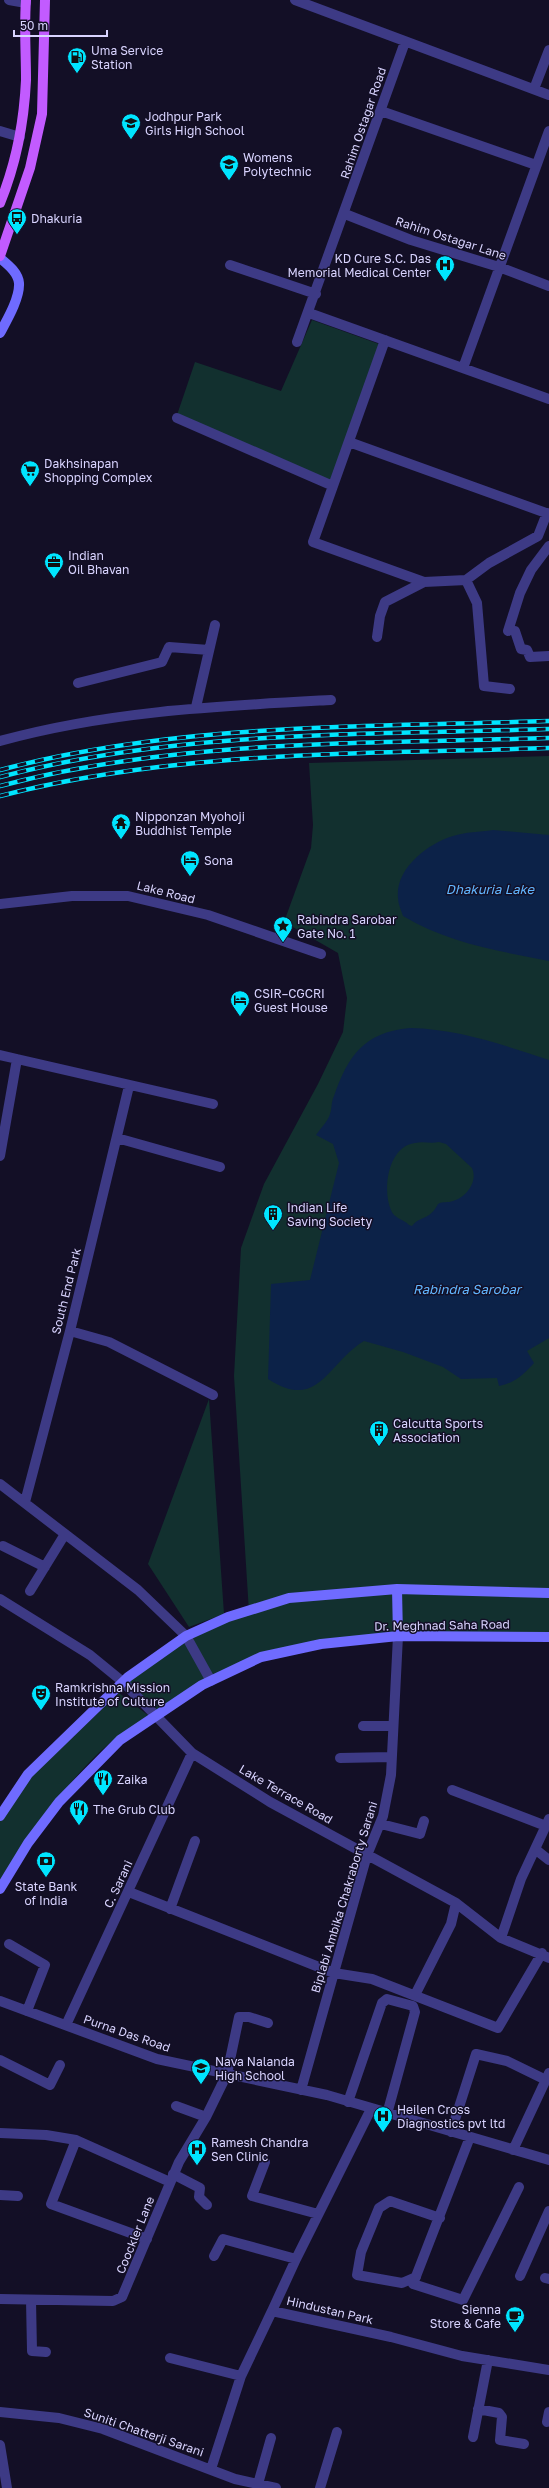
<svg xmlns="http://www.w3.org/2000/svg" width="549" height="2488" viewBox="0 0 549 2488" font-family="'Golos Text',sans-serif">
<style>
.green{fill:#12302f}
.water{fill:#0c2248;fill-rule:evenodd}
.lines{fill:none;stroke-linecap:round;stroke-linejoin:round}
.street{stroke:#3d3a85;stroke-width:10}
.secondary{stroke:#6f6bff;stroke-width:10}
.primary{stroke:#c25bff;stroke-width:10}
.rail-casing{stroke:#00e5ff;stroke-width:4.5}
.rail{stroke:#130f26;stroke-width:3;stroke-dasharray:9;stroke-linecap:butt}
.labels{text-anchor:middle;dominant-baseline:central;stroke-width:3;stroke-linejoin:round;paint-order:stroke}
.poi-label{font-size:12px;fill:#d9d4ff;stroke:#130f26;text-anchor:start}
.street-label{font-size:12px;fill:#d9d4ff;stroke:#130f26}
.water-label{font-size:13px;font-style:italic;fill:#62b6ff;stroke:#130f26}
</style>
<rect width="100%" height="100%" fill="#130f26"/>
<!-- green -->
<path class="green" d="M 312,320 L 379,344 L 333,483 L 177,415 L 195,362 L 281,391 Z
M 549,756 L 549,1589 L 400,1586 L 298,1598 L 249,1612 L 234,1376 L 241,1248 L 264,1184 L 318,1084 L 343,1032 L 347,998 L 338,953 L 284,922 L 311,848 L 313,825 L 309,763 Z
M 209,1399 L 224,1614 L 189,1627 L 148,1564 Z
M 393,1593 L 394,1633 L 260,1653 L 156,1711 L 125,1686 C 164,1646 238,1611 293,1602 C 325,1597 360,1596 393,1593 Z
M 400,1593 L 549,1594 L 549,1633 L 401,1634 Z
M 119,1693 L 149,1716 C 137,1725 122,1732 111,1742 C 66,1780 33,1833 0,1881 L 0,1816 L 31,1777 Z"/>
<!-- water -->
<path class="water" d="M 493,830 L 549,835 L 549,961 C 498,951 448,943 403,916 C 401,910 398,904 398,898 C 395,869 427,844 453,836 C 465,832 480,832 493,830 Z
M 410,1028 C 459,1029 503,1045 549,1060 L 549,1338 L 527,1351 L 534,1363 C 524,1374 515,1383 499,1386 L 497,1378 L 461,1379 L 443,1367 L 403,1352 L 364,1341 C 327,1363 319,1412 268,1379 L 271,1284 L 310,1280 L 339,1163 L 333,1144 L 316,1135 C 320,1129 328,1121 330,1114 C 332,1109 331,1102 334,1096 C 348,1056 364,1032 410,1028 ZM 439,1142 L 446,1144 L 472,1168 C 478,1181 467,1197 453,1201 C 448,1203 443,1201 438,1204 C 429,1221 421,1215 412,1226 L 409,1225 C 404,1219 394,1219 391,1210 C 382,1190 388,1146 415,1143 C 424,1141 430,1144 439,1142 Z"/>
<g class="lines">
<!-- street -->
<path class="street" d="M 9,0 L 26,3
M 295,0 L 549,95
M 534,89 L 549,50
M 381,111 L 536,165
M 0,131 L 20,137
M 345,214 L 411,240 L 499,267 L 549,286
M 230,265 L 316,294
M 309,313 L 549,399
M 385,340 L 313,542 L 424,582
M 297,342 L 405,42
M 463,368 L 549,131
M 177,418 L 333,486
M 349,442 L 549,514
M 466,580 L 477,603 L 484,686 L 510,689
M 508,631 L 520,593 L 531,570 L 549,546
M 515,631 L 521,649 L 527,650 L 530,657 L 549,656
M 377,637 L 380,616 L 385,602 L 424,582 L 466,580 L 489,563 L 538,536 L 547,513
M 78,683 L 162,662 L 169,647 L 209,650
M 196,707 L 215,625
M 0,741 C 109,711 219,706 331,700
M 0,904 L 72,896 L 128,896 L 208,915 L 321,954
M 0,1055 L 17,1059 L 0,1156
M 17,1059 L 213,1104
M 117,1138 L 220,1167
M 70,1331 L 109,1342 L 213,1395
M 0,1484 L 138,1590 L 186,1636 L 211,1681
M 25,1502 L 70,1331 L 129,1086
M 3,1546 L 45,1567
M 30,1591 L 65,1534
M 0,1599 L 90,1655 L 123,1682 L 192,1753 L 270,1802 L 456,1903 L 501,1938 L 549,1958
M 363,1726 L 393,1726
M 340,1758 L 391,1757
M 452,1790 L 546,1826
M 381,1824 L 420,1834 L 424,1821
M 535,1849 L 549,1860
M 129,1892 L 334,1973 L 372,1979 L 498,2028 L 542,1953
M 170,1909 L 195,1841
M 501,1938 L 521,1879 L 549,1819
M 9,1944 L 45,1965 L 27,2011
M 415,1995 L 451,1924 L 456,1903
M 0,2001 L 157,2059 L 327,2095 L 549,2160
M 66,2025 L 192,1753
M 0,2060 L 50,2085 L 60,2065
M 301,2090 L 367,1855 L 383,1816 L 391,1775 L 398,1636
M 348,2102 L 382,2003 L 387,1999 L 413,2006 L 415,2012 L 387,2114
M 176,2106 L 206,2117
M 451,2132 L 476,2054 L 507,2061 L 546,2080
M 0,2133 L 46,2135 L 76,2140 L 170,2182
M 470,2137 L 413,2284 L 463,2300 L 519,2187
M 76,2140 L 51,2204 L 147,2239
M 513,2150 L 549,2073
M 265,2162 L 252,2196 L 318,2214
M 173,2174 L 200,2188 L 199,2197 L 207,2205
M 0,2195 L 18,2196
M 214,2256 L 223,2239 L 296,2259
M 520,2276 L 549,2211
M 416,2277 L 402,2283 L 357,2275 L 361,2252 L 379,2208 L 390,2201 L 440,2218
M 545,2278 L 549,2279
M 0,2299 L 113,2301 L 122,2297 L 179,2162 L 206,2117 L 227,2074 L 239,2017 L 249,2017 L 268,2023
M 31,2300 L 32,2351 L 46,2352
M 272,2311 L 296,2259 L 371,2109
M 170,2358 L 241,2376
M 478,2409 L 499,2413 L 502,2417 L 500,2440 L 524,2444
M 0,2412 L 59,2418 L 103,2429 L 235,2479 L 276,2488
M 547,2422 L 549,2412
M 473,2437 L 488,2360
M 0,2445 L 7,2488
M 211,2469 L 241,2376 L 272,2311 L 391,2337 L 462,2356 L 549,2370
M 258,2484 L 271,2438
M 320,2488 L 337,2432"/>
<!-- secondary -->
<path class="secondary" d="M 0,258 C 7,264 18,272 19,283 C 20,298 7,320 0,333
M 397,1589 L 398,1636
M 0,1816 L 28,1774 L 128,1677 L 186,1636 L 228,1617 L 289,1598 L 397,1589 L 549,1593
M 0,1889 L 28,1843 L 59,1802 L 120,1740 L 202,1685 L 261,1657 L 321,1644 L 398,1636 L 549,1637"/>
<!-- primary -->
<path class="primary" d="M 0,203 C 16,164 24,123 26,80 C 26,53 24,27 26,0
M 0,256 L 30,168 L 42,114 L 45,0"/>
<defs>
<path id="rail" d="M 0,770 C 179,723 365,727 549,721
M 0,777 C 178,730 366,735 549,729
M 0,786 C 178,739 366,744 549,738
M 0,796 C 178,750 366,754 549,748"/>
</defs>
<!-- rail casing -->
<use href="#rail" class="rail-casing"/>
<!-- rail -->
<use href="#rail" class="rail"/>
</g>
<!-- icons -->
<defs>
<symbol id="fuel-pin" viewBox="-11 -11 22 30"><path d="M0 17L-7.5 6A9.5 9.5 0 1 1 7.5 6Z" fill="#00e5ff" stroke="#130f26"/><path d="M-5.5-6h7V0h2V4h1.3V-2.5L3-4.5l.8-.8L6-3V5H2.5V1h-1V6h-7ZM-4.2-4.7v3.2H.2V-4.7Z" fill="#111"/></symbol>
<symbol id="university-pin" viewBox="-11 -11 22 30"><path d="M0 17L-7.5 6A9.5 9.5 0 1 1 7.5 6Z" fill="#00e5ff" stroke="#130f26"/><path d="M0-5L7-2L0 1L-7-2ZM-4 1L0 2.5L4 1V4Q0 6-4 4Z" fill="#111"/></symbol>
<symbol id="bus-pin" viewBox="-11 -11 22 30"><path d="M0 17L-7.5 6A9.5 9.5 0 1 1 7.5 6Z" fill="#00e5ff" stroke="#130f26"/><path d="M-5-6H5V4H4V6H2V4H-2V6H-4V4H-5ZM-3.5-4V0h7V-4ZM-3.5 1.2v1.5H-2V1.2ZM2 1.2v1.5H3.5V1.2Z" fill="#111"/></symbol>
<symbol id="hospital-pin" viewBox="-11 -11 22 30"><path d="M0 17L-7.5 6A9.5 9.5 0 1 1 7.5 6Z" fill="#00e5ff" stroke="#130f26"/><path d="M-5-5h3v3.5h4V-5h3V5h-3V1.5h-4V5h-3Z" fill="#111"/></symbol>
<symbol id="supermarket-pin" viewBox="-11 -11 22 30"><path d="M0 17L-7.5 6A9.5 9.5 0 1 1 7.5 6Z" fill="#00e5ff" stroke="#130f26"/><path d="M-6-5.5h2.5l.6 2H6L4.5 2H-2.5L-4.4-4H-6ZM-1.5 3.2a1.3 1.3 0 1 0 .1 0ZM3 3.2a1.3 1.3 0 1 0 .1 0Z" fill="#111"/></symbol>
<symbol id="office-pin" viewBox="-11 -11 22 30"><path d="M0 17L-7.5 6A9.5 9.5 0 1 1 7.5 6Z" fill="#00e5ff" stroke="#130f26"/><path d="M-6-3h4V-5.5h4V-3h4V5H-6ZM-1-4.5V-3h2v-1.5ZM-6 0V1H6V0Z" fill="#111"/></symbol>
<symbol id="temple-pin" viewBox="-11 -11 22 30"><path d="M0 17L-7.5 6A9.5 9.5 0 1 1 7.5 6Z" fill="#00e5ff" stroke="#130f26"/><path d="M0-6L5-2H3V0L6.5 2.5H4V6H1.5V3h-3V6H-4V2.5H-6.5L-3 0V-2H-5Z" fill="#111"/></symbol>
<symbol id="hotel-pin" viewBox="-11 -11 22 30"><path d="M0 17L-7.5 6A9.5 9.5 0 1 1 7.5 6Z" fill="#00e5ff" stroke="#130f26"/><path d="M-6-4.5h1.5V1H6V5H4.5V3h-9V5H-6ZM-4 0a1.8 1.8 0 1 1 3.6 0ZM.5 0V-2.5h3Q6-2.5 6 0Z" fill="#111"/></symbol>
<symbol id="sight-pin" viewBox="-11 -11 22 30"><path d="M0 17L-7.5 6A9.5 9.5 0 1 1 7.5 6Z" fill="#00e5ff" stroke="#130f26"/><path d="M0-6L1.8-2.2L6-1.7L2.9 1.2L3.7 5.4L0 3.3L-3.7 5.4L-2.9 1.2L-6-1.7L-1.8-2.2Z" fill="#111"/></symbol>
<symbol id="building-pin" viewBox="-11 -11 22 30"><path d="M0 17L-7.5 6A9.5 9.5 0 1 1 7.5 6Z" fill="#00e5ff" stroke="#130f26"/><path d="M-4-6H4V6H1V3H-1V6H-4ZM-2.5-4.3h1.7v1.8h-1.7ZM.8-4.3h1.7v1.8H.8ZM-2.5-1h1.7V.8h-1.7ZM.8-1h1.7V.8H.8Z" fill="#111"/></symbol>
<symbol id="theatre-pin" viewBox="-11 -11 22 30"><path d="M0 17L-7.5 6A9.5 9.5 0 1 1 7.5 6Z" fill="#00e5ff" stroke="#130f26"/><path d="M-5-5.5Q0-4 5-5.5V0Q5 5 0 6Q-5 5-5 0ZM-3.3-2.5H-1v1.5H-3.3ZM1-2.5H3.3v1.5H1ZM-2.8 1Q0 5.5 2.8 1Z" fill="#111"/></symbol>
<symbol id="restaurant-pin" viewBox="-11 -11 22 30"><path d="M0 17L-7.5 6A9.5 9.5 0 1 1 7.5 6Z" fill="#00e5ff" stroke="#130f26"/><path d="M-5-6h1v4h1v-4h1v4h1v-4h1v5L-1.5 .5V6h-2V.5L-5-1ZM5-6V6H3V1.5H1.5Q1.5-4 5-6Z" fill="#111"/></symbol>
<symbol id="bank-pin" viewBox="-11 -11 22 30"><path d="M0 17L-7.5 6A9.5 9.5 0 1 1 7.5 6Z" fill="#00e5ff" stroke="#130f26"/><path d="M-6-4H6V4H-6ZM0-2.3a2.3 2.3 0 1 0 0 4.6a2.3 2.3 0 1 0 0-4.6Z" fill="#111"/></symbol>
<symbol id="school-pin" viewBox="-11 -11 22 30"><path d="M0 17L-7.5 6A9.5 9.5 0 1 1 7.5 6Z" fill="#00e5ff" stroke="#130f26"/><path d="M0-5L7-2L0 1L-7-2ZM-4 1L0 2.5L4 1V4Q0 6-4 4Z" fill="#111"/></symbol>
<symbol id="cafe-pin" viewBox="-11 -11 22 30"><path d="M0 17L-7.5 6A9.5 9.5 0 1 1 7.5 6Z" fill="#00e5ff" stroke="#130f26"/><path d="M-5.5-4.5H6V0H3Q3 3.5 0 3.5H-2.5Q-5.5 3.5-5.5 0ZM3-3.2v2h1.7v-2ZM-6 4.5H4V6H-6Z" fill="#111"/></symbol>
</defs>
<g fill-rule="evenodd">
<use href="#fuel-pin" x="66" y="46" width="22" height="30"/>
<use href="#university-pin" x="120" y="112" width="22" height="30"/>
<use href="#university-pin" x="218" y="153" width="22" height="30"/>
<use href="#bus-pin" x="6" y="207" width="22" height="30"/>
<use href="#hospital-pin" x="434" y="254" width="22" height="30"/>
<use href="#supermarket-pin" x="19" y="459" width="22" height="30"/>
<use href="#office-pin" x="43" y="551" width="22" height="30"/>
<use href="#temple-pin" x="110" y="812" width="22" height="30"/>
<use href="#hotel-pin" x="179" y="849" width="22" height="30"/>
<use href="#sight-pin" x="272" y="915" width="22" height="30"/>
<use href="#hotel-pin" x="229" y="989" width="22" height="30"/>
<use href="#building-pin" x="262" y="1203" width="22" height="30"/>
<use href="#building-pin" x="368" y="1419" width="22" height="30"/>
<use href="#theatre-pin" x="30" y="1683" width="22" height="30"/>
<use href="#restaurant-pin" x="92" y="1768" width="22" height="30"/>
<use href="#restaurant-pin" x="68" y="1798" width="22" height="30"/>
<use href="#bank-pin" x="35" y="1850" width="22" height="30"/>
<use href="#school-pin" x="190" y="2057" width="22" height="30"/>
<use href="#hospital-pin" x="372" y="2105" width="22" height="30"/>
<use href="#hospital-pin" x="186" y="2138" width="22" height="30"/>
<use href="#cafe-pin" x="504" y="2305" width="22" height="30"/>
</g>
<g class="labels">
<!-- poi labels -->
<g class="poi-label">
<text x="91" y="50">Uma Service<tspan x="91" dy="14">Station</tspan></text>
<text x="145" y="116">Jodhpur Park<tspan x="145" dy="14">Girls High School</tspan></text>
<text x="243" y="157">Womens<tspan x="243" dy="14">Polytechnic</tspan></text>
<text x="31" y="218">Dhakuria</text>
<text x="431" y="258" text-anchor="end">KD Cure S.C. Das<tspan x="431" dy="14">Memorial Medical Center</tspan></text>
<text x="44" y="463">Dakhsinapan<tspan x="44" dy="14">Shopping Complex</tspan></text>
<text x="68" y="555">Indian<tspan x="68" dy="14">Oil Bhavan</tspan></text>
<text x="135" y="816">Nipponzan Myohoji<tspan x="135" dy="14">Buddhist Temple</tspan></text>
<text x="204" y="860">Sona</text>
<text x="297" y="919">Rabindra Sarobar<tspan x="297" dy="14">Gate No. 1</tspan></text>
<text x="254" y="993">CSIR–CGCRI<tspan x="254" dy="14">Guest House</tspan></text>
<text x="287" y="1207">Indian Life<tspan x="287" dy="14">Saving Society</tspan></text>
<text x="393" y="1423">Calcutta Sports<tspan x="393" dy="14">Association</tspan></text>
<text x="55" y="1687">Ramkrishna Mission<tspan x="55" dy="14">Institute of Culture</tspan></text>
<text x="117" y="1779">Zaika</text>
<text x="93" y="1809">The Grub Club</text>
<text x="46" y="1886" text-anchor="middle">State Bank<tspan x="46" dy="14">of India</tspan></text>
<text x="215" y="2061">Nava Nalanda<tspan x="215" dy="14">High School</tspan></text>
<text x="397" y="2109">Heilen Cross<tspan x="397" dy="14">Diagnostics pvt ltd</tspan></text>
<text x="211" y="2142">Ramesh Chandra<tspan x="211" dy="14">Sen Clinic</tspan></text>
<text x="501" y="2309" text-anchor="end">Sienna<tspan x="501" dy="14">Store &amp; Cafe</tspan></text>
</g>
<!-- street labels -->
<g class="street-label">
<text transform="translate(363 123) rotate(-71)">Rahim Ostagar Road</text>
<text transform="translate(451 238) rotate(18)">Rahim Ostagar Lane</text>
<text transform="translate(166 892) rotate(14)">Lake Road</text>
<text transform="translate(66 1291) rotate(-76)">South End Park</text>
<text transform="translate(442 1625) rotate(-1)">Dr. Meghnad Saha Road</text>
<text transform="translate(286 1794) rotate(30)">Lake Terrace Road</text>
<text transform="translate(118 1884) rotate(-65)">C. Sarani</text>
<text transform="translate(344 1897) rotate(-73)">Biplabi Ambika Chakraborty Sarani</text>
<text transform="translate(127 2033) rotate(19)">Purna Das Road</text>
<text transform="translate(135 2235) rotate(-68)">Coockler Lane</text>
<text transform="translate(330 2310) rotate(13)">Hindustan Park</text>
<text transform="translate(144 2432) rotate(19)">Suniti Chatterji Sarani</text>
</g>
<!-- water labels -->
<g class="water-label">
<text x="490" y="889">Dhakuria Lake</text>
<text x="467" y="1289">Rabindra Sarobar</text>
</g>
</g>
<!-- scale -->
<path d="M14 30v6h93v-6" fill="none" stroke="#d9d4ff" stroke-width="2"/>
<text x="20" y="30" font-size="12" fill="#d9d4ff" stroke="#130f26" stroke-width="3" paint-order="stroke">50 m</text>
</svg>
